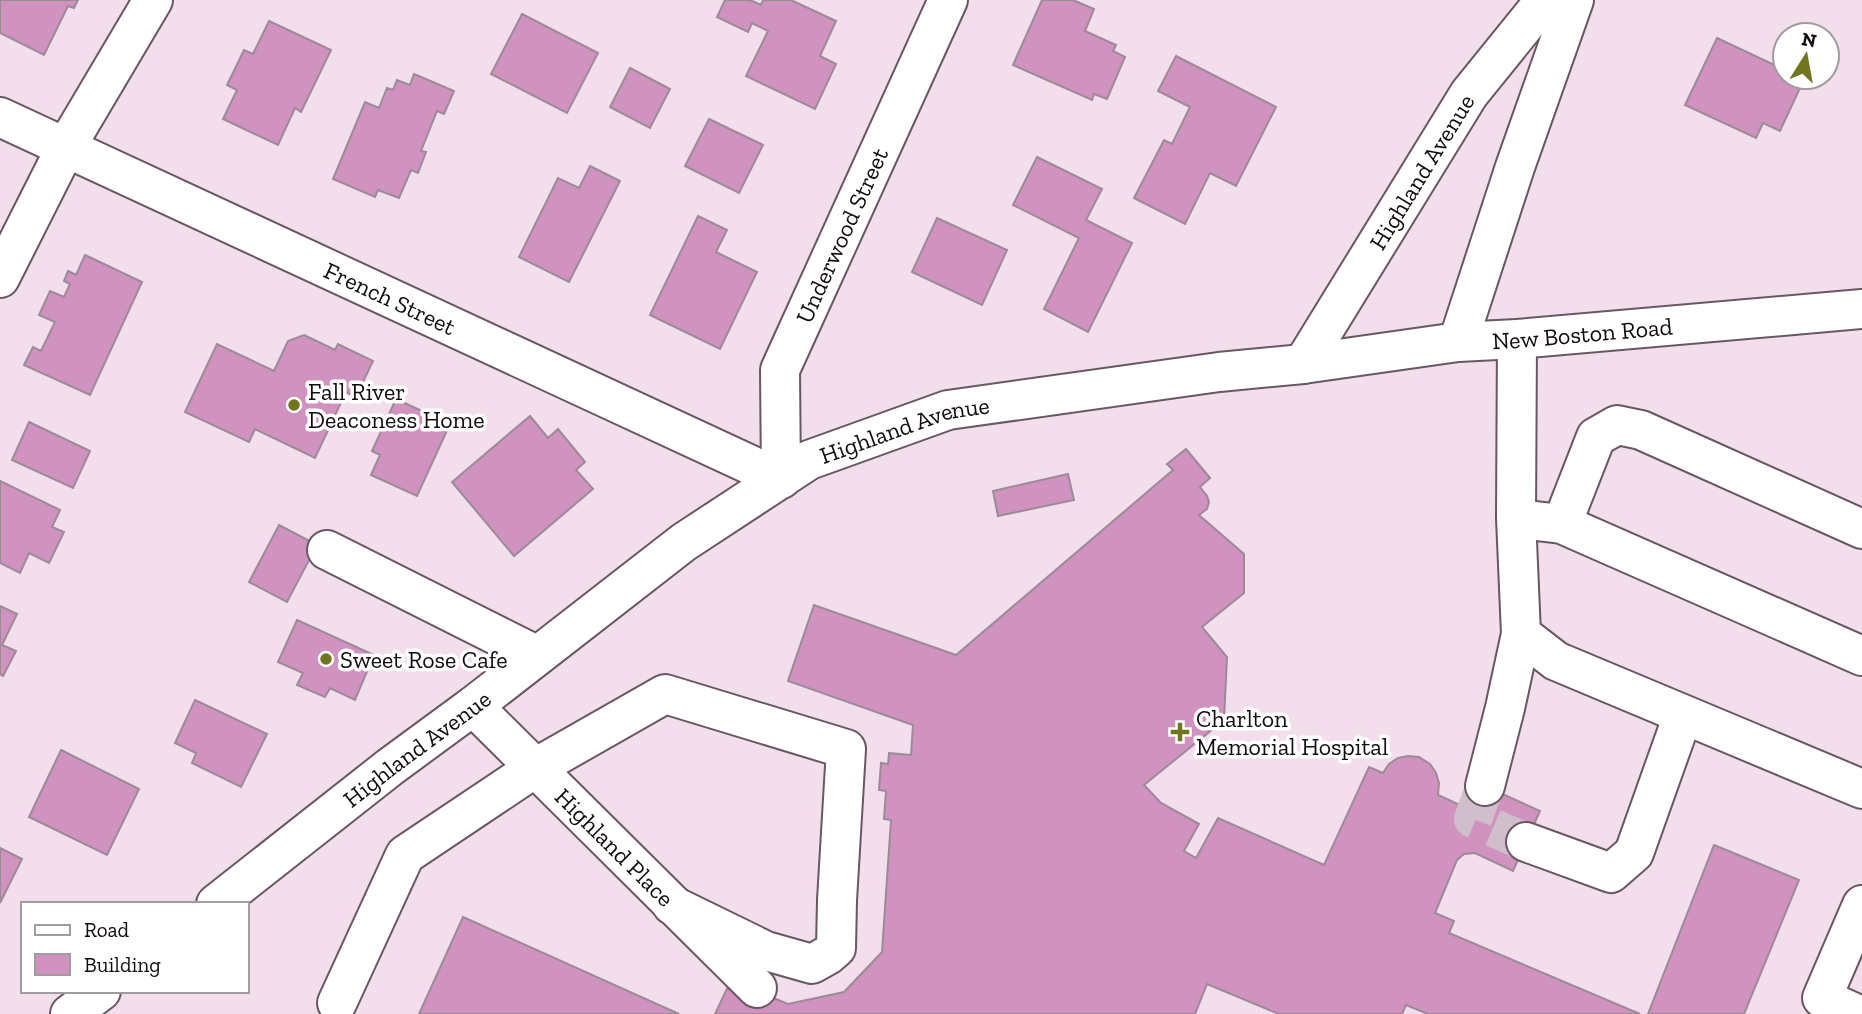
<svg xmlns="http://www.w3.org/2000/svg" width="1862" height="1014" viewBox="0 0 1862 1014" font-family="'Zilla Slab',serif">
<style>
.building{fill:#d092be;stroke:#9d8a97;stroke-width:2}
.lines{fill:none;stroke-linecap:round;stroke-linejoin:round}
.minor-tunnel{stroke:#d1becb;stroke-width:38;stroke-dasharray:38 19;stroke-linecap:butt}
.minor-casing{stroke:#695763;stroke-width:42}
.minor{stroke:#fff;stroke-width:38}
.poi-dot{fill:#71761e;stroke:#fff;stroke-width:2.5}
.labels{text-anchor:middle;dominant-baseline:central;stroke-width:7;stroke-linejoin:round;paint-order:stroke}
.street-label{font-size:24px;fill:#110a0f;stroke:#fff}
.poi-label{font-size:24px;fill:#110a0f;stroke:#fff;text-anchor:start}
</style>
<rect width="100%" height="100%" fill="#f3deec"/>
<!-- building -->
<path class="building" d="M 0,0 L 78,0 L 74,8 L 68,6 L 44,55 L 0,33 Z
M 725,0 L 750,0 L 761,5 L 763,0 L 791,0 L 836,21 L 820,56 L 836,64 L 815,109 L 746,76 L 768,31 L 752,23 L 748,32 L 717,17 Z
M 1042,0 L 1073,0 L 1094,9 L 1085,31 L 1116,45 L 1113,51 L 1125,57 L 1107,99 L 1094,94 L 1092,100 L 1013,65 Z
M 522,14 L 598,53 L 567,113 L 491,74 Z
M 269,21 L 331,50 L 301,112 L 295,108 L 278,145 L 223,119 L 237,90 L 227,85 L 244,50 L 253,54 Z
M 1717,38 L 1785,70 L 1783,80 L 1800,88 L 1780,131 L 1763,123 L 1756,138 L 1685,105 Z
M 1176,56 L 1276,107 L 1236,186 L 1210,173 L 1185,224 L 1134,198 L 1164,140 L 1172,144 L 1190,107 L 1158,91 Z
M 630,68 L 670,89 L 650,128 L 610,107 Z
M 414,74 L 454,91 L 444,114 L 437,111 L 421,151 L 426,152 L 418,173 L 411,170 L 399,198 L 378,190 L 375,197 L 333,179 L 365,102 L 379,108 L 387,88 L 393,90 L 397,80 L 410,85 Z
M 709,119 L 763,145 L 739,193 L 685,166 Z
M 1037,157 L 1102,189 L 1086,220 L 1132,243 L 1088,332 L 1044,309 L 1079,238 L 1013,205 Z
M 590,166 L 620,181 L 569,282 L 519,257 L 558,178 L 579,188 Z
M 698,216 L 727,230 L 716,252 L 757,272 L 720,349 L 650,315 Z
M 937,218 L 1007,250 L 982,305 L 912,272 Z
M 85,255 L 142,282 L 90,395 L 24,365 L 33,347 L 41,351 L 55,322 L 39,315 L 50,291 L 64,297 L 70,284 L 64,281 L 68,271 L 76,275 Z
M 304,335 L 335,350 L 338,344 L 373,361 L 356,397 L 346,392 L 315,458 L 255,429 L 249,442 L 185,412 L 217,344 L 274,371 L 288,341 Z
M 396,399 L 450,424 L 417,496 L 371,475 L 380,455 L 372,451 Z
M 530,416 L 548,438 L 558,429 L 585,462 L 576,470 L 593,489 L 514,556 L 452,482 Z
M 29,422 L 90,451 L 73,488 L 12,460 Z
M 1186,449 L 1210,478 L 1200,487 L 1207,496 L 1209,502 L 1207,509 L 1199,515 L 1244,554 L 1244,593 L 1202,627 L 1227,657 L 1224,720 L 1144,785 L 1161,803 L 1199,824 L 1184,851 L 1196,858 L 1218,818 L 1324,865 L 1369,767 L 1383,773 L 1389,764 L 1398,758 L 1408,756 L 1419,757 L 1430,764 L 1436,773 L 1439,783 L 1438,795 L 1462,806 L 1474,781 L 1540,811 L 1513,871 L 1475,853 L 1464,854 L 1457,860 L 1435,913 L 1454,921 L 1449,933 L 1640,1014 L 1428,1014 L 1406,1005 L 1402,1014 L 1279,1014 L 1207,984 L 1195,1014 L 715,1014 L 731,980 L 788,1004 L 844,992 L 882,952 L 891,820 L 884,819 L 886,791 L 879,790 L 881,763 L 888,764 L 889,753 L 911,755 L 913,725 L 788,681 L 814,605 L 956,655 L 1173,470 L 1167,464 Z
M 1068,474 L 1074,500 L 998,516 L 993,491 Z
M 0,481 L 60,510 L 52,527 L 64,532 L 49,563 L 29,553 L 20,573 L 0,563 Z
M 279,525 L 317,545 L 287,602 L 249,582 Z
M 0,606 L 17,614 L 2,645 L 16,651 L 3,676 L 0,674 Z
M 297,620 L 374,655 L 355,700 L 330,688 L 325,697 L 297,685 L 303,673 L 278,662 Z
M 195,700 L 267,734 L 241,787 L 192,763 L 196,753 L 175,743 Z
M 61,750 L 139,789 L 107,855 L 29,817 Z
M 1714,845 L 1799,880 L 1744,1014 L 1648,1014 Z
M 0,848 L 22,859 L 0,903 Z
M 463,917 L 679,1014 L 419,1014 Z"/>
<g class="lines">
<!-- minor-tunnel -->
<path class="minor-tunnel" d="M 1485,786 L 1473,819 L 1526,842"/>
<defs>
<g id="minor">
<path id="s1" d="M 0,117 L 781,479"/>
<path d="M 0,278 L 66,147 L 153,0"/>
<path d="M 1517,339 L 1516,518 L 1521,634 L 1556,661 L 1862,789"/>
<path d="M 1458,342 L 1515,167 L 1574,0"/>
<path id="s2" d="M 1303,364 L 1469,94 L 1545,0"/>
<path id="s3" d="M 781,479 L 780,370 L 948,0"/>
<path d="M 1536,521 L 1562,524 L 1862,656"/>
<path d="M 1562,524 L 1596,437 L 1617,425 L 1641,430 L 1862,529"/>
<path d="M 327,550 L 536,655"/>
<path id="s4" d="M 473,706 L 757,988"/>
<path d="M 1485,786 L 1505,708 L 1521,634"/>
<path d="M 1526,842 L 1611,873 L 1634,853 L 1683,715"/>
<path id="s5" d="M 216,904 L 390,767 L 473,706 L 684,542 L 809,460 L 948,410 L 1219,372 L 1303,364 L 1458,342 L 1517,339 L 1862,309"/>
<path d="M 337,1003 L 405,855 L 535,768 L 665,694 L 846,749 L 837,900 L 836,948 L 828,955 L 812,964 L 766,951 L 672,905"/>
<path d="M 70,1014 L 101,991"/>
<path d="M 1857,1014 L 1822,998 L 1862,905"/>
</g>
</defs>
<!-- minor casing -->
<use href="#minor" class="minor-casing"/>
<!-- minor -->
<use href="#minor" class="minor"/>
</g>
<!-- markers -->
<g class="poi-dot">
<circle cx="294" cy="405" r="7"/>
<circle cx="326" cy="659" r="7"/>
<path d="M1176.5 721.5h7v7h7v7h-7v7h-7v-7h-7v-7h7z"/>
</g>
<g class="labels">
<!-- street labels -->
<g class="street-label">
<text stroke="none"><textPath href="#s2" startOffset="226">Highland Avenue</textPath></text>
<text stroke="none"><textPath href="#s3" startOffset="257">Underwood Street</textPath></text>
<text stroke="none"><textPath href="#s1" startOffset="430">French Street</textPath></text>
<text stroke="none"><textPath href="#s5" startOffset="1528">New Boston Road</textPath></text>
<text stroke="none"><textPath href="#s5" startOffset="842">Highland Avenue</textPath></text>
<text stroke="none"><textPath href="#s5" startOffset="254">Highland Avenue</textPath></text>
<text stroke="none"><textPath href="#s4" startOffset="200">Highland Place</textPath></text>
</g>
<!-- poi labels -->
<g class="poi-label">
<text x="308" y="391">Fall River<tspan x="308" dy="28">Deaconess Home</tspan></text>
<text x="340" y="659">Sweet Rose Cafe</text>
<text x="1196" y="718">Charlton<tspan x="1196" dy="28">Memorial Hospital</tspan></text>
</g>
</g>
<!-- legend -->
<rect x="21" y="902" width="228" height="91" fill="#ffffff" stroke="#a09d9f" stroke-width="2"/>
<rect x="35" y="925" width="35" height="10" fill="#ffffff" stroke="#a09d9f" stroke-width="2"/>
<text x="84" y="937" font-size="21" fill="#110a0f">Road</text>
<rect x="35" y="954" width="35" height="21" fill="#d092be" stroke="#a09d9f" stroke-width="2"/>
<text x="84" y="972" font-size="21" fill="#110a0f">Building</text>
<!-- north arrow -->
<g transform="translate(1806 56) rotate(11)"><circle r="33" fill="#ffffff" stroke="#a09d9f" stroke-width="2"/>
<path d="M0-5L12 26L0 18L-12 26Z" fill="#71761e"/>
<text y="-10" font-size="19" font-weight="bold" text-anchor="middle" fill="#110a0f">N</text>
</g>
</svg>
